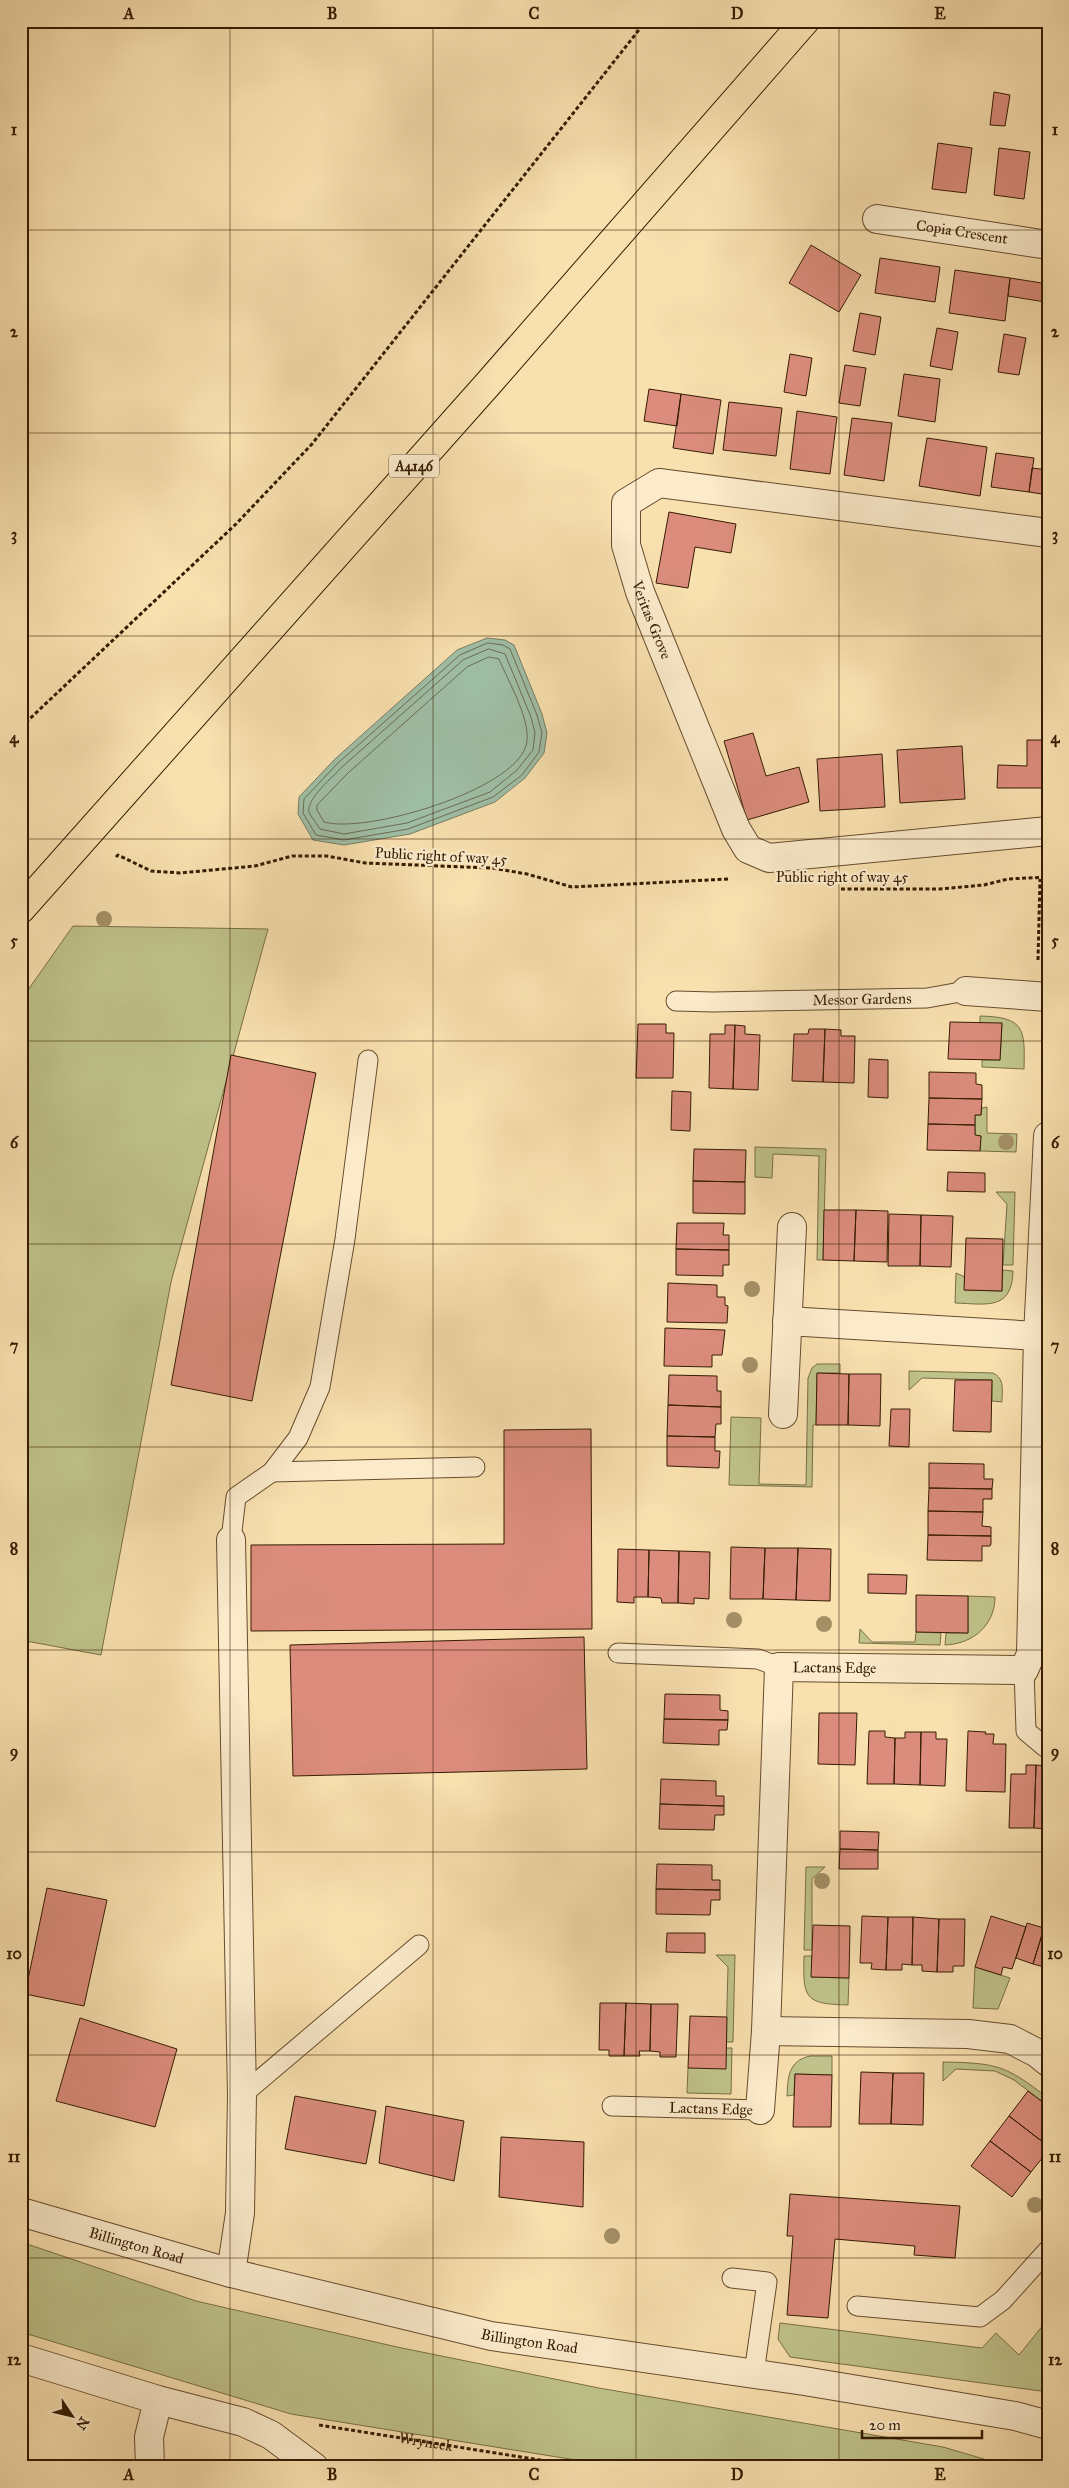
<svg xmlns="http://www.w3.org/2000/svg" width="1069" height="2488" viewBox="0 0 1069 2488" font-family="'IM FELL Great Primer',serif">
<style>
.green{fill:#bfc28a;stroke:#7a6e46}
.water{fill:#9fbea6;stroke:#757d64}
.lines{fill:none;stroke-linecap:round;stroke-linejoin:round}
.shore{stroke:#6a6c54;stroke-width:1}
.building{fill:#db8c7c;stroke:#361b02}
.service-casing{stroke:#674c2d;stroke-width:21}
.minor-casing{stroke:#674c2d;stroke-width:30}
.tertiary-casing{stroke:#674c2d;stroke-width:30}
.trunk-casing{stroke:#361b02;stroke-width:30}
.path{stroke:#361b02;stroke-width:3;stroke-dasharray:4 2.5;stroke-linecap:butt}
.service{stroke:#fbebcb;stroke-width:19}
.minor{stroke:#fbebcb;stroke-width:28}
.tertiary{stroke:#fbebcb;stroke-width:28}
.trunk{stroke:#f9e0af;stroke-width:28}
.tree{fill:#a48f66}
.grid{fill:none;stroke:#361b02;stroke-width:1;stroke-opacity:0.55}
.labels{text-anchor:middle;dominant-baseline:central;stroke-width:4.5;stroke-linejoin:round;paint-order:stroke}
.shield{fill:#fbebcb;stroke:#71593e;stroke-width:1}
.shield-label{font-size:14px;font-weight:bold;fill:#361b02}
.street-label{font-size:15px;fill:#361b02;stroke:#fbebcb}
.neatline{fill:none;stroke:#361b02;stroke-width:2}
.grid-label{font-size:16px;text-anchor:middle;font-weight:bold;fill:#361b02}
</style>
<rect width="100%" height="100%" fill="#f9e0af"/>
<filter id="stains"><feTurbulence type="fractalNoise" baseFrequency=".004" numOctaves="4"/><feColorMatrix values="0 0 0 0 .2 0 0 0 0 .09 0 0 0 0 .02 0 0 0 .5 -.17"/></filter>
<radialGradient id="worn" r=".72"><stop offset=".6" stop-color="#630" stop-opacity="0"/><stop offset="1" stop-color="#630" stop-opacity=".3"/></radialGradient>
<!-- green -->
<path class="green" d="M 73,926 L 268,929 L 171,1282 L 101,1655 L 21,1640 L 21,1000 Z
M 980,1016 C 1025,1017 1025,1029 1024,1069 L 982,1067 L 982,1060 L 1000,1060 L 1002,1024 L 980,1023 Z
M 987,1107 L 987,1133 L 1017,1134 L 1016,1152 L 980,1151 L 981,1136 L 975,1135 L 975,1115 L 981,1115 L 982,1108 Z
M 755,1147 L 826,1149 L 823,1260 L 817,1260 L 819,1156 L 773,1154 L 772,1178 L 755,1177 Z
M 996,1192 L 1015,1192 L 1013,1265 L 1003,1265 L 1007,1204 Z
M 1003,1270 L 1013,1271 C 1012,1311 986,1304 955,1303 L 956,1273 L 965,1277 L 965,1290 L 1002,1291 Z
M 817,1364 L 840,1364 L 840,1373 L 817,1373 L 816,1425 L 813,1425 L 812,1487 L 729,1485 L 731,1417 L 761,1418 L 759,1484 L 806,1485 L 808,1378 L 812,1368 Z
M 909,1371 L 993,1373 C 1005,1379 1002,1390 1002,1402 L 992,1401 L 992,1380 L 922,1378 L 909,1390 Z
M 968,1596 L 995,1597 C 995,1625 973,1644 945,1645 L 946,1633 L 968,1633 Z
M 860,1629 L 872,1642 L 915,1642 L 916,1632 L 941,1633 L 940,1645 L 859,1643 Z
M 806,1867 L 825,1867 L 812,1879 L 812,1950 L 804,1950 Z
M 716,1955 L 735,1955 L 733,2042 L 726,2042 L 728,1967 Z
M 804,1956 L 812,1956 L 812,1977 L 849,1978 L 848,2005 C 804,2004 803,1998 804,1956 Z
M 975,1967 L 1010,1978 L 998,2009 L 973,2008 Z
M 726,2048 L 732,2048 L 731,2094 L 687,2093 L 688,2068 Z
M 810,2056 L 832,2056 L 832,2075 L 795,2074 L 794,2095 L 787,2096 C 788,2077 788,2061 810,2056 Z
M 943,2062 C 997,2063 1005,2065 1048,2098 L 1048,2106 L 1014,2080 L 995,2071 L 956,2069 L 943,2081 Z
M 21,2242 L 196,2301 L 397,2347 L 599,2388 L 943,2447 L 1011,2467 L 619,2467 L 291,2414 L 21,2332 Z
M 1048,2319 L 1048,2392 L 790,2357 L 778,2339 L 780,2323 L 982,2348 L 996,2333 L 1019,2355 Z"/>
<!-- water -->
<path class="water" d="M 487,638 L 505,640 L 514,645 L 542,714 L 547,733 L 544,753 L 525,778 L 495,802 L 410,834 L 344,845 L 313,840 L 298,814 L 299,797 L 335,759 L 457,650 Z"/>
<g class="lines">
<!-- shore -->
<path class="shore" d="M 488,643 L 503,645 L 510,649 L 537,715 L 542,733 L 539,752 L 522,775 L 493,797 L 408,829 L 344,840 L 316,835 L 303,813 L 304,799 L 338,763 L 460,655 Z
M 489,649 L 505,654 L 531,717 L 535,733 L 533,750 L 517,770 L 490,792 L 407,823 L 344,834 L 320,829 C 317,824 311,817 309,812 C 306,799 334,776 342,767 L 463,660 Z
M 489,657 L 499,659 C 508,681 533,723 526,746 C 512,791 366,834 324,822 L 317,810 L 317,805 L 348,773 L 467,667 Z"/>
</g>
<!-- building -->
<path class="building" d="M 994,92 L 1010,95 L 1005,126 L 990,125 Z
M 938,143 L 972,148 L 966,193 L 932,189 Z
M 999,148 L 1030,152 L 1024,199 L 994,195 Z
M 811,245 L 861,275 L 839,312 L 789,283 Z
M 880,258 L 940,267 L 935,302 L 875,293 Z
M 955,270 L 1010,278 L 1005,321 L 949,313 Z
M 1010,278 L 1048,284 L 1045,302 L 1008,296 Z
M 1048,286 L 1048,302 L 1045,302 Z
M 860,313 L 881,317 L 875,355 L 853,351 Z
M 937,328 L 958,332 L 952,370 L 930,366 Z
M 1004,334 L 1026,338 L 1019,375 L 998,372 Z
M 790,354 L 812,358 L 806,396 L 784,392 Z
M 845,365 L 866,368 L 860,406 L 839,403 Z
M 904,374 L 940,379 L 935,422 L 898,416 Z
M 649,389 L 681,394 L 677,426 L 644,421 Z
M 681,394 L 721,400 L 713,454 L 673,448 Z
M 729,402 L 782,408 L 776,456 L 723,450 Z
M 797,411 L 837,417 L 830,474 L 790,469 Z
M 852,418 L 892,423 L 884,481 L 844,475 Z
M 927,438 L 987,447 L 980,496 L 919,486 Z
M 996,453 L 1034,458 L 1029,492 L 991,487 Z
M 1032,468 L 1048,470 L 1048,495 L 1029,492 Z
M 669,512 L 736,524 L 731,553 L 695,547 L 688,588 L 656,583 Z
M 753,733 L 766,776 L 799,767 L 809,802 L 747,820 L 724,741 Z
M 1027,740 L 1048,740 L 1048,788 L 997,788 L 998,765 L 1027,766 Z
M 962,746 L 965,799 L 900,803 L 897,750 Z
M 882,754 L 885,807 L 820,811 L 817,759 Z
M 950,1022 L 1002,1023 L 1000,1060 L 948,1059 Z
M 638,1024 L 666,1024 L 666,1033 L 674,1033 L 673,1078 L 636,1078 Z
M 725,1025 L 735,1025 L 733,1089 L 709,1088 L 710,1034 L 725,1034 Z
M 735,1025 L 745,1026 L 745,1034 L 760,1035 L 758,1090 L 733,1089 Z
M 809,1029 L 825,1029 L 823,1082 L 792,1081 L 794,1034 L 808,1034 Z
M 825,1029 L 841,1030 L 841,1036 L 855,1036 L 854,1083 L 823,1082 Z
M 231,1055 L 316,1073 L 252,1401 L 171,1385 Z
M 869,1059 L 888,1060 L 888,1098 L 868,1097 Z
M 929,1072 L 976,1073 L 976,1084 L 982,1085 L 982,1099 L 929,1098 Z
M 672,1091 L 691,1092 L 690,1131 L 671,1130 Z
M 929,1098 L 982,1099 L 981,1115 L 975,1115 L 975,1125 L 928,1124 Z
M 928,1124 L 975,1125 L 975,1135 L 981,1136 L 980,1151 L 927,1150 Z
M 694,1149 L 746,1150 L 745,1182 L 693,1181 Z
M 948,1172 L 985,1173 L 985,1192 L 947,1191 Z
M 693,1181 L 745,1182 L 745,1214 L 693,1213 Z
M 824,1210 L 856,1210 L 854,1261 L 823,1260 Z
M 856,1210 L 888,1211 L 887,1262 L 854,1261 Z
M 889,1214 L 921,1215 L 920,1266 L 888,1266 Z
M 921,1215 L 953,1216 L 951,1267 L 920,1266 Z
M 677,1223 L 724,1223 L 723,1235 L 729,1235 L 729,1250 L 676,1249 Z
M 966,1238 L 1003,1239 L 1002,1291 L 964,1290 Z
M 676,1249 L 729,1250 L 729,1265 L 723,1265 L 723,1276 L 676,1275 Z
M 668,1283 L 717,1285 L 717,1297 L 725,1297 L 725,1305 L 728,1306 L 727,1323 L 667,1322 Z
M 665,1328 L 725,1330 L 722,1355 L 712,1355 L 712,1367 L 664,1366 Z
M 817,1373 L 849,1374 L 848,1425 L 816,1425 Z
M 849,1374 L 881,1374 L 880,1426 L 848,1425 Z
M 669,1375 L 717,1376 L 717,1391 L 721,1391 L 721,1407 L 668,1405 Z
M 955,1380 L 992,1380 L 991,1432 L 953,1431 Z
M 668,1405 L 721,1407 L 721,1424 L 716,1424 L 715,1437 L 667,1436 Z
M 891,1409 L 910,1409 L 909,1447 L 889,1446 Z
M 591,1429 L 592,1629 L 251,1631 L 251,1545 L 504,1544 L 504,1430 Z
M 667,1436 L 715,1437 L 715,1451 L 720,1451 L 719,1468 L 667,1466 Z
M 929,1463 L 984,1464 L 984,1479 L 993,1479 L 992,1489 L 929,1488 Z
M 929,1488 L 992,1489 L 992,1499 L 983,1499 L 983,1512 L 928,1511 Z
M 928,1511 L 983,1512 L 982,1526 L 991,1527 L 991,1536 L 928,1535 Z
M 928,1535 L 991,1536 L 991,1544 L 990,1546 L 982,1546 L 982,1561 L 927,1560 Z
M 731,1547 L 765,1548 L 763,1599 L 730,1599 Z
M 765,1548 L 798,1548 L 796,1600 L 763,1599 Z
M 798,1548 L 831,1549 L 830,1601 L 796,1600 Z
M 618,1549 L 649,1550 L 648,1597 L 634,1597 L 634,1603 L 617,1602 Z
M 649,1550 L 679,1551 L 678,1603 L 662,1603 L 661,1598 L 648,1597 Z
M 679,1551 L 710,1552 L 709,1599 L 694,1598 L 694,1604 L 678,1603 Z
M 868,1574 L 907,1575 L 906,1594 L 868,1593 Z
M 916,1595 L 968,1596 L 968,1633 L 916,1632 Z
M 584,1637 L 587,1769 L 293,1776 L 290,1645 Z
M 665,1694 L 720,1695 L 720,1710 L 728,1711 L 728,1720 L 664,1719 Z
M 819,1713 L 857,1713 L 855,1765 L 818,1764 Z
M 664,1719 L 728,1720 L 727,1730 L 719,1730 L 719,1745 L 663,1743 Z
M 869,1731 L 885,1731 L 885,1737 L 895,1738 L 894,1784 L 867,1784 Z
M 968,1731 L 986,1732 L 985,1734 L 994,1734 L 993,1744 L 1006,1744 L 1005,1792 L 966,1791 Z
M 905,1732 L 921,1732 L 920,1785 L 894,1784 L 895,1738 L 905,1738 Z
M 921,1732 L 936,1732 L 936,1739 L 947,1739 L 945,1786 L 920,1785 Z
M 1026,1765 L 1036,1765 L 1034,1828 L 1009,1828 L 1011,1774 L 1026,1774 Z
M 1036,1765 L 1046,1766 L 1046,1775 L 1048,1775 L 1048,1829 L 1034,1828 Z
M 661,1779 L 716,1781 L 716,1796 L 724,1796 L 724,1806 L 660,1804 Z
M 660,1804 L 724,1806 L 724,1815 L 715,1815 L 714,1830 L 659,1829 Z
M 840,1831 L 879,1832 L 878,1850 L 840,1849 Z
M 840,1849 L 878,1850 L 878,1869 L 839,1869 Z
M 657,1864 L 712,1865 L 712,1880 L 720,1880 L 720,1890 L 656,1889 Z
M 47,1888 L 107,1900 L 84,2006 L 25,1994 Z
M 656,1889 L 720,1890 L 720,1900 L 711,1900 L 710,1915 L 656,1914 Z
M 862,1916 L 888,1917 L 886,1970 L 871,1969 L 872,1963 L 860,1963 Z
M 991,1916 L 1026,1927 L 1012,1969 L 1003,1967 L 1001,1975 L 975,1967 Z
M 888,1917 L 913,1917 L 912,1965 L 902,1964 L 902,1970 L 886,1970 Z
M 913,1917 L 939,1919 L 937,1972 L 922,1971 L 922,1965 L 912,1965 Z
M 939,1919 L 965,1919 L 964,1966 L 953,1966 L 953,1972 L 937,1972 Z
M 1027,1923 L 1044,1928 L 1033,1964 L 1016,1958 Z
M 813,1925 L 850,1926 L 849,1978 L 811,1977 Z
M 1044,1928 L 1048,1929 L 1048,1968 L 1033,1964 Z
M 667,1933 L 705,1933 L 705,1953 L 666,1952 Z
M 600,2003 L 626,2003 L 624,2056 L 609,2056 L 609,2050 L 599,2050 Z
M 626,2003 L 651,2004 L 650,2051 L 639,2051 L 640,2056 L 624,2056 Z
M 651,2004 L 678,2004 L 676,2057 L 660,2057 L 660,2052 L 650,2051 Z
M 690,2016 L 727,2017 L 726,2069 L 688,2068 Z
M 80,2018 L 177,2049 L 155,2127 L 56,2101 Z
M 861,2072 L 893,2073 L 891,2124 L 859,2124 Z
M 893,2073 L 924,2073 L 923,2125 L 891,2124 Z
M 795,2074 L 832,2075 L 831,2127 L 793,2127 Z
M 1028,2091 L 1048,2106 L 1048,2146 L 1009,2116 Z
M 295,2096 L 376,2111 L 366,2164 L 285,2149 Z
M 386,2106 L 464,2121 L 454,2181 L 379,2163 Z
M 1009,2116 L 1048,2146 L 1048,2151 L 1031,2172 L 990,2141 Z
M 501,2137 L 584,2142 L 583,2207 L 499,2197 Z
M 990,2141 L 1031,2172 L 1012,2197 L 971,2166 Z
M 790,2194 L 960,2206 L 955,2258 L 914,2255 L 915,2246 L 835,2239 L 828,2318 L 787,2315 L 793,2236 L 787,2236 Z"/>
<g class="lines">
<defs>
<g id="service">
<path id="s2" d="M 676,1001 L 713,1002 L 927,998 L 966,991"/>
<path d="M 272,1472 L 475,1467"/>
<path d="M 231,1540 L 236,1497 L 272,1472 L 298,1438 L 320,1387 L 345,1239 L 368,1060"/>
<path d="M 618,1653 L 758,1659 L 779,1667"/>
<path d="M 1024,1670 L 1026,1731 L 1045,1747 L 1048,1747"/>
<path d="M 242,2095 L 419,1945"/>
<path id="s3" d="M 612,2106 L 760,2110"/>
<path d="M 732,2278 L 767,2282 L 754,2373"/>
<path d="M 857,2306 L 980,2317 L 1003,2300 L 1048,2250"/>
</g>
<g id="minor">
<path id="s4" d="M 877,219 L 1048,245"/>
<path id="s5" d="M 1048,533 L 659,483 L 626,503 L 626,545 L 640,592 L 736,829 L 748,849 L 769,858 L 1048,831"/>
<path d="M 966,991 L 1048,997"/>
<path d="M 787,1321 L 1038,1336"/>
<path d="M 783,1414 L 792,1227"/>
<path d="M 231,1540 L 242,2095 L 240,2213 L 231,2273"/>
<path d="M 766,2031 L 968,2034 L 1010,2039 L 1037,2053 L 1048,2062"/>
<path id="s6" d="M 760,2110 L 766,2031 L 779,1667 L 1024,1670 L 1031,1654 L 1038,1336 L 1048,1136"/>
<path d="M 21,2358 L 158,2400 L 243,2422 L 271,2435 L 314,2467"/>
<path d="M 150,2467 L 149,2437 L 158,2400"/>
</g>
<g id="tertiary">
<path id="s7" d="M 21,2212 L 231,2273 L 491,2336 L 804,2381 L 1015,2416 L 1048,2425"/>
</g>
<path id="trunk" d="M 21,909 L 487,385 L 805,21"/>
</defs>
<!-- service casing -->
<use href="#service" class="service-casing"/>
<!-- minor casing -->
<use href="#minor" class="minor-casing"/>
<!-- tertiary casing -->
<use href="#tertiary" class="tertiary-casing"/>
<!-- trunk casing -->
<use href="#trunk" class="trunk-casing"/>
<!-- path -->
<g class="path">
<path d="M 21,727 L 236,524 L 312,444 L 646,21"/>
<path d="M 116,857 L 118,855 L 151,871 L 180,873 L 255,866 L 292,856 L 327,856 L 365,863 L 492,868 L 527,874 L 572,887 L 728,879"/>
<path d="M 841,889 L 940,889 L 984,885 L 1008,879 L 1048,877"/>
<path d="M 1038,960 L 1040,879"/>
<path id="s1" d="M 319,2425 L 584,2467"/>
</g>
<!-- service -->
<use href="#service" class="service"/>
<!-- minor -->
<use href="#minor" class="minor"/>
<!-- tertiary -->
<use href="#tertiary" class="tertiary"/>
<!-- trunk -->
<use href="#trunk" class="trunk"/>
</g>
<!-- trees -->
<g class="tree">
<circle cx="104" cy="919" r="8"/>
<circle cx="1006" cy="1142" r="8"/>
<circle cx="752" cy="1289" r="8"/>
<circle cx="750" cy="1365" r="8"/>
<circle cx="734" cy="1620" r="8"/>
<circle cx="824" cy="1624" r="8"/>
<circle cx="822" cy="1881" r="8"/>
<circle cx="1035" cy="2205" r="8"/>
<circle cx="612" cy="2236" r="8"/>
</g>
<!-- grid -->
<path class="grid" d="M 230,21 L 230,2467M 433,21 L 433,2467M 636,21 L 636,2467M 839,21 L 839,2467M 21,230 L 1048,230M 21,433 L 1048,433M 21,636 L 1048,636M 21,839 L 1048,839M 21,1041 L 1048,1041M 21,1244 L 1048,1244M 21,1447 L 1048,1447M 21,1650 L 1048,1650M 21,1852 L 1048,1852M 21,2055 L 1048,2055M 21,2258 L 1048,2258"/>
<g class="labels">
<!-- shield labels -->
<rect class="shield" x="389" y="454.5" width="50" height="23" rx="4"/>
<g class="shield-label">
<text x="414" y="466">A4146</text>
</g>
<!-- street labels -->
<g class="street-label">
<text stroke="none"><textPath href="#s4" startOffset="86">Copia Crescent</textPath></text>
<text stroke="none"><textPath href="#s5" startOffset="552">Veritas Grove</textPath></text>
<text transform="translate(441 856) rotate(3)">Public right of way 45</text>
<text x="842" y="877">Public right of way 45</text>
<text stroke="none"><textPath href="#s2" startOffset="186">Messor Gardens</textPath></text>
<text stroke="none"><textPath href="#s6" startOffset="499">Lactans Edge</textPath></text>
<text stroke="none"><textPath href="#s3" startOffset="99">Lactans Edge</textPath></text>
<text stroke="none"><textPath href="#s7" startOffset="120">Billington Road</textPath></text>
<text stroke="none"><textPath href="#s7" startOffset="525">Billington Road</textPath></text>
<text stroke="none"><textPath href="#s1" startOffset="108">Wryneck</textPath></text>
</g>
</g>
<!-- margin -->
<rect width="1069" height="2488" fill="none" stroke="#f9e0af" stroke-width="55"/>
<!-- north arrow -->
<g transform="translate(72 2416) rotate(125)" stroke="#fbebcb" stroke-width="4" paint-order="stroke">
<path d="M0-4L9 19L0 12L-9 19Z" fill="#361b02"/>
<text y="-8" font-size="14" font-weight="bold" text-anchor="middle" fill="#361b02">N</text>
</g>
<!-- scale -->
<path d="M862 2430v8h120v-8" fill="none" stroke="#361b02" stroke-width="2.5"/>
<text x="869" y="2430" font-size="15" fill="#361b02" stroke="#fbebcb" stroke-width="4" paint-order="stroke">20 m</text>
<rect x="28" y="28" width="1014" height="2432" class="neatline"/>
<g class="grid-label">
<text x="129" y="19">A</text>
<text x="332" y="19">B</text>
<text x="534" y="19">C</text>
<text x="737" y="19">D</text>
<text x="940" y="19">E</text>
<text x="14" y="135">1</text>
<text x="1055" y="135">1</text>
<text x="14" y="337">2</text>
<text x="1055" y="337">2</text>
<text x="14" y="540">3</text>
<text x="1055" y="540">3</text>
<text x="14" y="743">4</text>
<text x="1055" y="743">4</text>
<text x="14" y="946">5</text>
<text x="1055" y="946">5</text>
<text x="14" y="1148">6</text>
<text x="1055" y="1148">6</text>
<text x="14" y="1351">7</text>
<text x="1055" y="1351">7</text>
<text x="14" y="1554">8</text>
<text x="1055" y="1554">8</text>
<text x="14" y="1757">9</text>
<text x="1055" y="1757">9</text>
<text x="14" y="1959">10</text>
<text x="1055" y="1959">10</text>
<text x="14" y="2162">11</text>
<text x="1055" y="2162">11</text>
<text x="14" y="2365">12</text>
<text x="1055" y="2365">12</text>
<text x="129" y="2480">A</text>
<text x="332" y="2480">B</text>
<text x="534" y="2480">C</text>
<text x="737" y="2480">D</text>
<text x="940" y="2480">E</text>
</g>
<rect width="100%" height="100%" filter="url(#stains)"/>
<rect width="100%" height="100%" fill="url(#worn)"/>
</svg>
